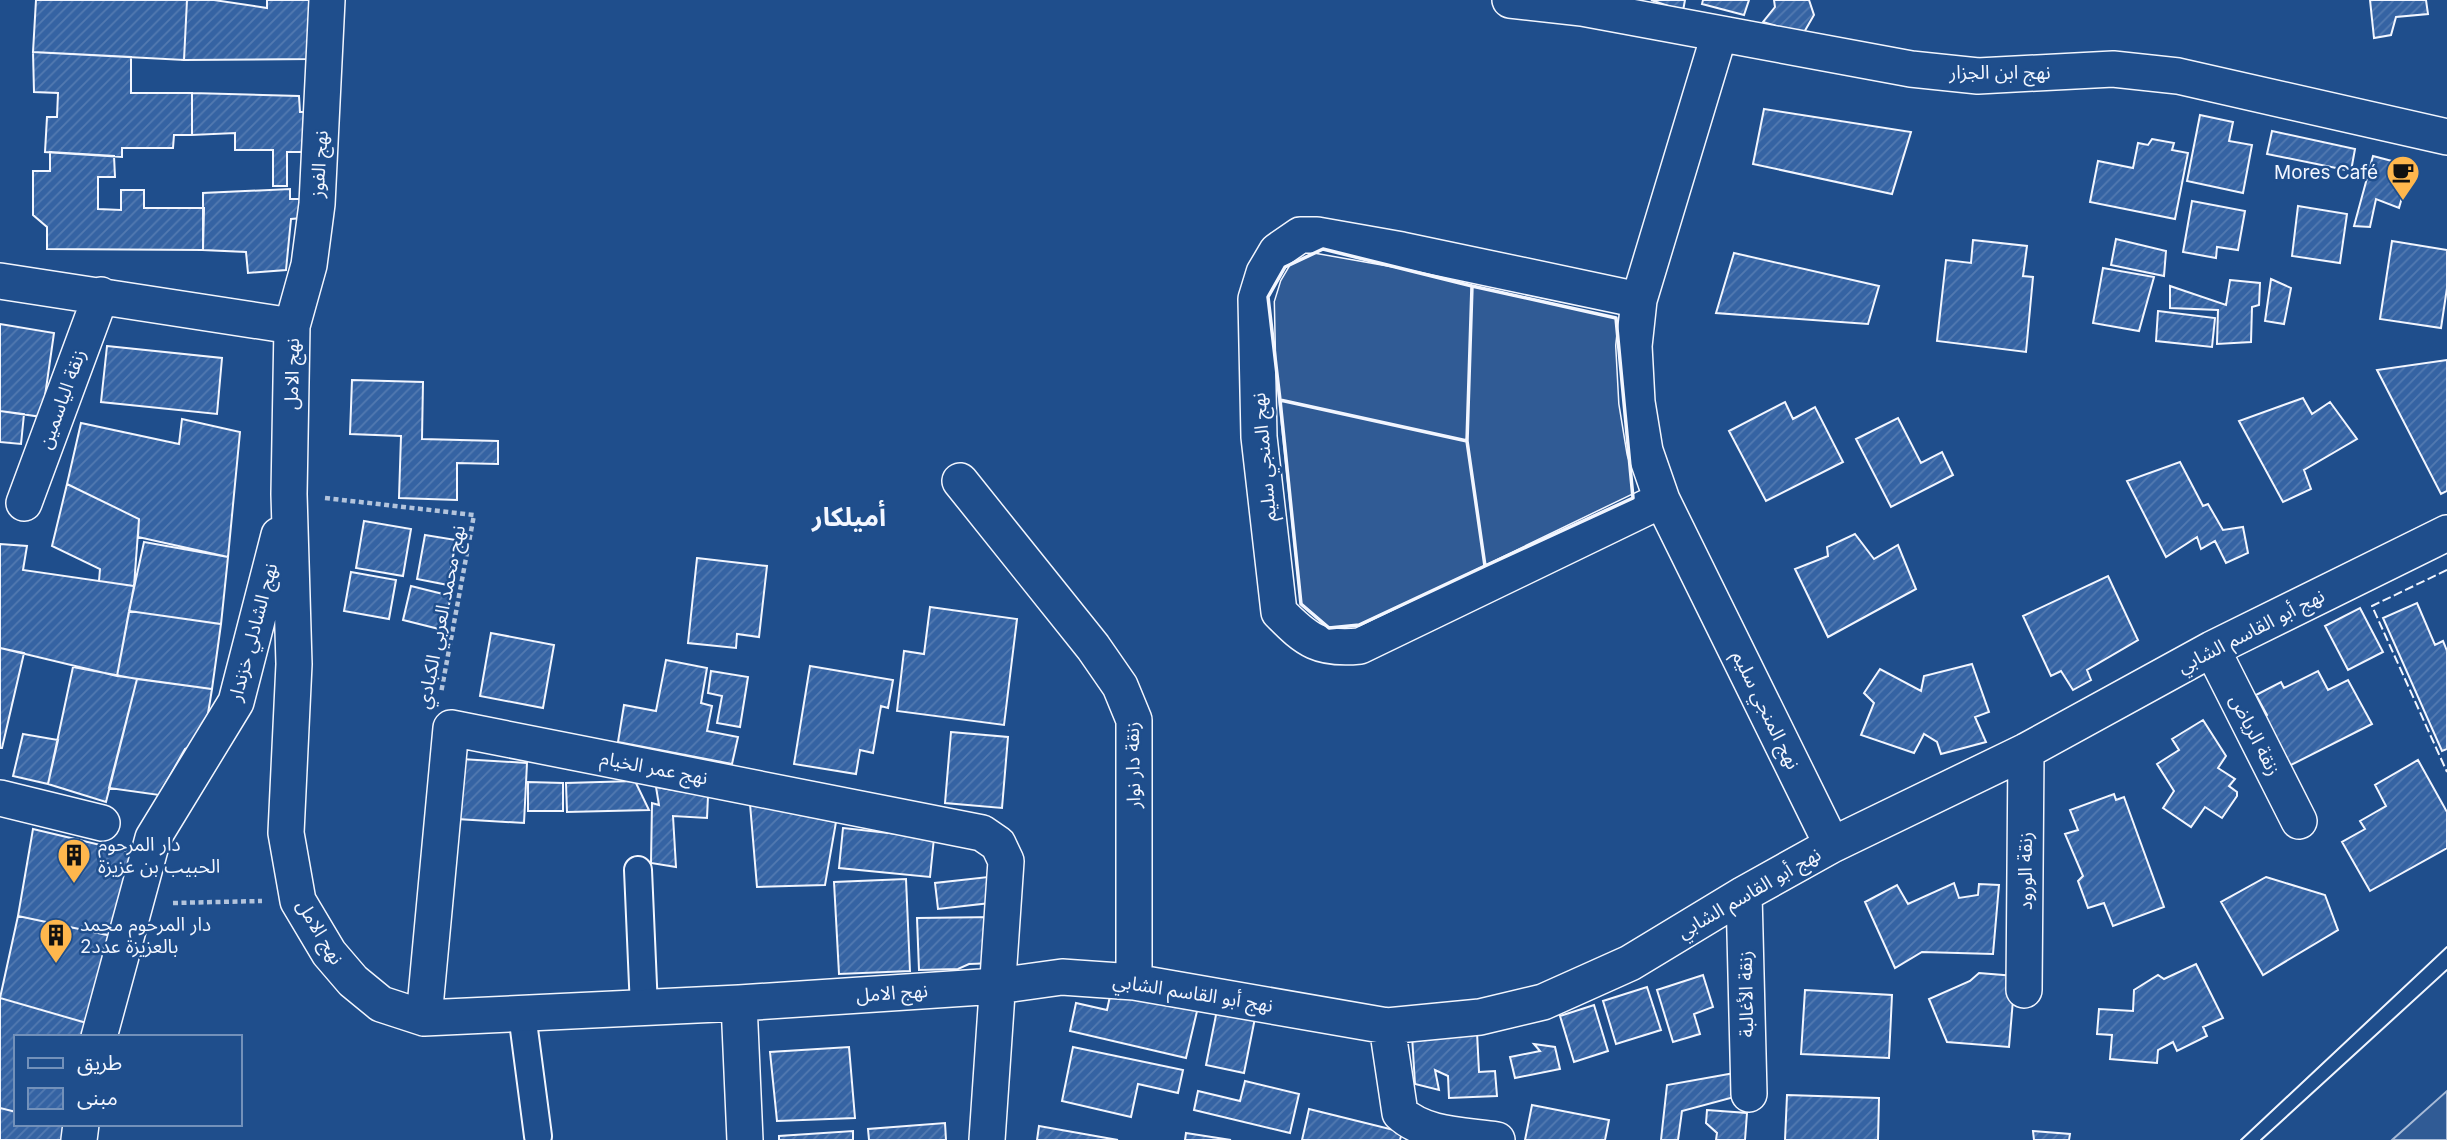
<svg xmlns="http://www.w3.org/2000/svg" width="2447" height="1140" viewBox="0 0 2447 1140" font-family="Inter,'Noto Sans Arabic',sans-serif">
<style>
.built{fill:#305b95;stroke:#a8bbd7;stroke-width:2}
.building{fill:url(#building-hatch);stroke:#f2f6ff;stroke-width:2}
.lines{fill:none;stroke-linecap:round;stroke-linejoin:round}
.pedestrian-casing{stroke:#f2f6ff;stroke-width:30}
.minor-casing{stroke:#f2f6ff;stroke-width:38}
.path{stroke:#b3c4dc;stroke-width:4.5;stroke-dasharray:5 3.5;stroke-linecap:butt}
.pedestrian{stroke:#1f4e8c;stroke-width:26}
.minor{stroke:#1f4e8c;stroke-width:35}
.tram{stroke:#f2f6ff;stroke-width:2}
.fence{stroke:#f2f6ff;stroke-width:2;stroke-dasharray:9 3.5;stroke-linecap:butt}
.wall{stroke:#f2f6ff;stroke-width:3.5}
.labels{text-anchor:middle;dominant-baseline:central;stroke-width:5;stroke-linejoin:round;paint-order:stroke}
.street-label{font-size:19px;fill:#f2f6ff;stroke:#1f4e8c}
.poi-label{font-size:19px;fill:#f2f6ff;stroke:#1f4e8c;text-anchor:start}
.district-label{font-size:26px;font-weight:bold;fill:#f2f6ff;stroke:#1f4e8c}
</style>
<defs>
<pattern id="building-hatch" width="6" height="6" patternUnits="userSpaceOnUse" patternTransform="scale(1.75)"><rect width="6" height="6" fill="#3563a3"/><path d="M-1 1l2-2M0 6l6-6M5 7l2-2" fill="none" stroke="#537ab1"/></pattern>
</defs>
<rect width="100%" height="100%" fill="#1f4e8c"/>
<!-- built -->
<path class="built" d="M 1323,249 L 1472,286 L 1616,318 L 1633,498 L 1359,625 L 1329,628 L 1301,604 L 1268,297 L 1285,267 Z
M 2447,1091 L 2447,1140 L 2392,1140 Z"/>
<!-- building -->
<path class="building" d="M 36,0 L 187,0 L 184,60 L 33,52 Z
M 187,0 L 214,0 L 267,8 L 267,0 L 314,0 L 311,59 L 184,60 Z
M 1651,0 L 1685,0 L 1683,11 Z
M 1703,0 L 1749,0 L 1744,15 L 1702,4 Z
M 1774,0 L 1809,0 L 1814,15 L 1803,34 L 1763,22 L 1775,7 Z
M 2370,0 L 2426,0 L 2428,14 L 2396,17 L 2391,35 L 2374,38 Z
M 33,52 L 131,57 L 131,93 L 192,93 L 192,135 L 174,135 L 173,148 L 122,148 L 122,157 L 45,152 L 47,117 L 57,117 L 58,93 L 34,92 Z
M 192,93 L 299,96 L 300,112 L 311,112 L 311,152 L 287,152 L 287,186 L 273,186 L 273,150 L 235,150 L 235,133 L 192,135 Z
M 1764,109 L 1911,132 L 1892,194 L 1753,164 Z
M 2200,115 L 2233,122 L 2229,141 L 2252,145 L 2243,193 L 2187,181 Z
M 2272,131 L 2355,149 L 2351,171 L 2267,154 Z
M 2152,139 L 2174,143 L 2172,150 L 2188,153 L 2175,219 L 2090,202 L 2098,161 L 2133,168 L 2138,143 L 2148,145 Z
M 50,152 L 114,156 L 115,177 L 98,177 L 98,209 L 121,210 L 121,190 L 144,190 L 144,208 L 204,208 L 203,250 L 47,249 L 47,227 L 33,215 L 33,171 L 50,171 Z
M 2373,156 L 2411,166 L 2399,208 L 2376,199 L 2370,227 L 2354,226 Z
M 290,189 L 290,199 L 304,199 L 303,218 L 291,219 L 286,270 L 248,273 L 246,252 L 203,250 L 203,193 Z
M 2192,201 L 2245,211 L 2238,250 L 2217,247 L 2216,258 L 2183,252 Z
M 2298,206 L 2347,214 L 2340,263 L 2292,256 Z
M 2116,239 L 2166,251 L 2164,276 L 2111,265 Z
M 1973,240 L 2027,246 L 2023,276 L 2033,277 L 2026,352 L 1937,341 L 1946,260 L 1971,263 Z
M 2392,241 L 2447,250 L 2447,288 L 2441,328 L 2380,319 Z
M 1734,253 L 1879,286 L 1868,324 L 1716,313 Z
M 2103,268 L 2154,277 L 2139,331 L 2093,323 Z
M 2271,279 L 2291,288 L 2284,324 L 2265,321 Z
M 2230,280 L 2260,283 L 2259,305 L 2252,307 L 2251,342 L 2217,344 L 2218,310 L 2170,308 L 2170,286 L 2226,305 Z
M 2158,311 L 2215,318 L 2212,347 L 2156,341 Z
M 0,324 L 54,333 L 42,417 L 0,411 Z
M 107,346 L 222,358 L 217,414 L 101,402 Z
M 2447,360 L 2447,491 L 2441,494 L 2377,370 Z
M 352,380 L 423,382 L 422,439 L 498,441 L 498,464 L 457,463 L 457,500 L 399,498 L 401,436 L 350,434 Z
M 2303,398 L 2312,414 L 2330,402 L 2357,439 L 2304,470 L 2311,489 L 2283,502 L 2239,421 Z
M 1785,402 L 1793,419 L 1815,407 L 1843,462 L 1766,501 L 1729,431 Z
M 0,411 L 24,414 L 21,444 L 0,442 Z
M 1898,418 L 1921,463 L 1942,452 L 1953,475 L 1891,507 L 1856,439 Z
M 182,419 L 240,432 L 228,557 L 138,537 L 139,519 L 67,484 L 81,423 L 179,444 Z
M 2180,462 L 2203,506 L 2208,504 L 2223,530 L 2243,527 L 2248,553 L 2226,563 L 2215,541 L 2201,549 L 2197,537 L 2166,557 L 2127,481 Z
M 67,484 L 139,519 L 134,586 L 99,581 L 100,569 L 52,546 Z
M 364,521 L 411,529 L 403,576 L 356,568 Z
M 1855,534 L 1874,559 L 1898,545 L 1916,589 L 1828,637 L 1795,569 L 1828,556 L 1827,547 Z
M 425,535 L 456,540 L 448,585 L 417,579 Z
M 144,542 L 228,557 L 221,624 L 129,611 Z
M 0,544 L 27,546 L 23,570 L 134,586 L 117,676 L 0,648 Z
M 697,558 L 767,566 L 759,637 L 737,634 L 736,648 L 688,643 Z
M 351,572 L 396,580 L 389,619 L 344,611 Z
M 2108,576 L 2138,640 L 2087,670 L 2091,680 L 2073,690 L 2061,671 L 2051,676 L 2023,616 Z
M 411,586 L 451,596 L 443,630 L 403,620 Z
M 2417,603 L 2435,645 L 2443,641 L 2447,651 L 2447,749 L 2442,751 L 2383,618 Z
M 930,607 L 1017,619 L 1004,725 L 897,711 L 904,651 L 924,654 Z
M 2360,608 L 2383,652 L 2348,670 L 2325,626 Z
M 129,611 L 221,624 L 212,689 L 117,676 Z
M 491,633 L 554,645 L 543,708 L 480,696 Z
M 0,648 L 24,653 L 2,748 L 0,748 Z
M 666,660 L 707,668 L 701,703 L 712,706 L 707,731 L 738,737 L 732,764 L 618,742 L 624,705 L 656,711 Z
M 1972,664 L 1989,712 L 1975,717 L 1986,742 L 1941,754 L 1937,742 L 1924,734 L 1914,753 L 1861,735 L 1874,703 L 1864,693 L 1880,669 L 1921,691 L 1924,676 Z
M 810,666 L 893,680 L 888,708 L 881,706 L 873,753 L 860,750 L 856,774 L 794,764 Z
M 73,667 L 137,679 L 106,802 L 48,784 Z
M 711,671 L 748,677 L 740,727 L 717,723 L 722,696 L 708,693 Z
M 2318,671 L 2328,690 L 2348,680 L 2372,724 L 2287,767 L 2262,720 L 2267,715 L 2256,695 L 2281,682 L 2284,688 Z
M 137,679 L 212,689 L 204,738 L 185,749 L 159,795 L 109,788 Z
M 2203,720 L 2226,756 L 2218,768 L 2235,779 L 2229,786 L 2237,792 L 2237,796 L 2222,818 L 2205,807 L 2191,827 L 2163,808 L 2174,791 L 2157,764 L 2179,750 L 2172,739 Z
M 951,732 L 1008,737 L 1002,808 L 945,803 Z
M 23,734 L 58,740 L 48,784 L 13,776 Z
M 461,759 L 527,763 L 524,823 L 457,819 Z
M 2418,760 L 2447,812 L 2447,848 L 2370,891 L 2342,842 L 2365,829 L 2360,821 L 2386,806 L 2375,785 Z
M 635,781 L 649,810 L 567,812 L 566,783 Z
M 528,782 L 563,783 L 563,811 L 528,811 Z
M 656,787 L 708,796 L 707,818 L 673,816 L 676,867 L 651,863 L 652,803 L 659,805 Z
M 2114,794 L 2116,800 L 2124,797 L 2164,907 L 2113,926 L 2104,903 L 2088,908 L 2078,881 L 2083,876 L 2065,834 L 2078,830 L 2070,810 Z
M 750,804 L 836,822 L 825,885 L 757,887 Z
M 843,828 L 934,838 L 930,877 L 839,868 Z
M 33,829 L 134,853 L 112,936 L 18,916 Z
M 988,877 L 990,903 L 938,909 L 935,883 Z
M 2266,877 L 2325,895 L 2338,930 L 2263,975 L 2221,902 Z
M 906,879 L 910,971 L 839,974 L 834,882 Z
M 1954,883 L 1959,898 L 1978,895 L 1979,884 L 1999,885 L 1993,954 L 1922,952 L 1895,968 L 1865,902 L 1897,885 L 1908,904 Z
M 18,916 L 112,936 L 90,1024 L 0,998 Z
M 994,917 L 995,963 L 969,964 L 958,969 L 919,970 L 917,918 Z
M 2196,964 L 2223,1018 L 2203,1027 L 2207,1036 L 2177,1051 L 2173,1042 L 2158,1050 L 2157,1063 L 2110,1059 L 2112,1035 L 2097,1034 L 2099,1009 L 2133,1011 L 2134,990 L 2158,975 L 2164,979 Z
M 1979,973 L 2015,976 L 2009,1047 L 1947,1042 L 1929,999 L 1970,981 Z
M 1703,975 L 1713,1007 L 1694,1014 L 1700,1034 L 1673,1042 L 1657,990 Z
M 1112,987 L 1198,1007 L 1186,1058 L 1070,1031 L 1076,1003 L 1107,1010 Z
M 1647,987 L 1661,1030 L 1616,1044 L 1603,1001 Z
M 1805,990 L 1892,995 L 1889,1058 L 1801,1054 Z
M 0,998 L 90,1024 L 88,1037 L 16,1037 L 16,1112 L 0,1108 Z
M 1594,1005 L 1608,1051 L 1574,1062 L 1560,1016 Z
M 1217,1010 L 1255,1018 L 1244,1073 L 1206,1065 Z
M 1477,1032 L 1479,1072 L 1495,1071 L 1497,1096 L 1449,1098 L 1448,1076 L 1435,1070 L 1439,1090 L 1415,1084 L 1412,1036 Z
M 1534,1044 L 1555,1047 L 1560,1069 L 1515,1078 L 1510,1057 L 1540,1051 Z
M 849,1047 L 855,1118 L 777,1121 L 770,1052 Z
M 1073,1047 L 1183,1070 L 1178,1093 L 1138,1084 L 1131,1117 L 1062,1101 Z
M 1740,1072 L 1738,1096 L 1682,1111 L 1678,1140 L 1661,1140 L 1667,1085 Z
M 1245,1081 L 1299,1094 L 1290,1133 L 1194,1110 L 1198,1091 L 1240,1101 Z
M 1787,1095 L 1879,1098 L 1878,1140 L 1785,1140 Z
M 1532,1105 L 1609,1120 L 1605,1140 L 1525,1140 Z
M 0,1108 L 16,1112 L 16,1124 L 63,1124 L 68,1140 L 0,1140 Z
M 1309,1109 L 1402,1132 L 1400,1140 L 1302,1140 Z
M 1707,1110 L 1747,1113 L 1745,1140 L 1716,1140 L 1717,1133 L 1706,1123 Z
M 945,1123 L 946,1140 L 869,1140 L 868,1129 Z
M 1039,1126 L 1118,1140 L 1037,1140 Z
M 853,1131 L 853,1140 L 779,1140 L 779,1136 Z
M 2033,1131 L 2070,1134 L 2069,1140 L 2034,1140 Z
M 1186,1133 L 1231,1140 L 1185,1140 Z"/>
<g class="lines">
<defs>
<path id="pedestrian" d="M 638,870 L 644,1008
M 522,1014 L 538,1136"/>
<path id="minor" d="M 1510,0 L 1582,8 L 1911,69 L 1978,76 L 2113,69 L 2178,76 L 2447,137
M 1719,35 L 1639,300 L 1634,346 L 1637,402 L 1645,451 L 1662,500 L 1832,845
M 0,281 L 292,326 L 289,494 L 294,664 L 286,833 L 298,901 L 329,953 L 353,981 L 381,1004 L 424,1018 L 739,1003 L 997,986 L 1062,977 L 1134,982 L 1387,1026 L 1480,1017 L 1543,1002 L 1630,963 L 1744,894 L 1832,845 L 2026,751 L 2212,649 L 2447,533
M 1639,300 L 1402,250 L 1317,235 L 1300,235 L 1277,251 L 1264,273 L 1256,299 L 1259,437 L 1279,612 C 1307,641 1320,650 1360,646 L 1662,500
M 292,326 L 309,265 L 317,204 L 327,0
M 960,481 L 1093,647 L 1120,686 L 1134,720 L 1134,982
M 24,503 L 101,295
M 2212,649 L 2299,821
M 0,798 L 102,823
M 1744,894 L 1749,1094
M 2024,990 L 2026,751
M 739,1003 L 745,1140
M 424,1018 L 451,728 L 982,833 L 998,844 L 1006,861 L 987,1140
M 1387,1026 L 1400,1113 C 1425,1136 1464,1135 1497,1140
M 99,1037 L 153,838 L 236,702 L 279,535
M 79,1140 L 81,1124"/>
</defs>
<!-- pedestrian casing -->
<use href="#pedestrian" class="pedestrian-casing"/>
<!-- minor casing -->
<use href="#minor" class="minor-casing"/>
<!-- path -->
<path class="path" d="M 325,498 L 474,515 L 441,693
M 173,903 L 262,901"/>
<!-- pedestrian -->
<use href="#pedestrian" class="pedestrian"/>
<!-- minor -->
<use href="#minor" class="minor"/>
<!-- tram -->
<path class="tram" d="M 2241,1140 L 2447,947
M 2261,1140 L 2447,970"/>
<!-- fence -->
<path class="fence" d="M 2447,570 L 2372,606 L 2447,772"/>
<!-- wall -->
<path class="wall" d="M 1323,249 L 1472,286 L 1467,441 L 1280,400 L 1268,297 L 1285,267 Z
M 1472,286 L 1616,318 L 1633,498 L 1485,566 L 1467,441 Z
M 1280,400 L 1467,441 L 1485,566 L 1359,625 L 1329,628 L 1301,604 Z"/>
</g>
<!-- icons -->
<defs>
<symbol id="cafe-pin" viewBox="-11 -11 22 30"><path d="M0 17L-7.5 6A9.5 9.5 0 1 1 7.5 6Z" fill="#ffb74d" stroke="#1f4e8c"/><path d="M-5.5-4.5H6V0H3Q3 3.5 0 3.5H-2.5Q-5.5 3.5-5.5 0ZM3-3.2v2h1.7v-2ZM-6 4.5H4V6H-6Z" fill="#111"/></symbol>
<symbol id="building-pin" viewBox="-11 -11 22 30"><path d="M0 17L-7.5 6A9.5 9.5 0 1 1 7.5 6Z" fill="#ffb74d" stroke="#1f4e8c"/><path d="M-4-6H4V6H1V3H-1V6H-4ZM-2.5-4.3h1.7v1.8h-1.7ZM.8-4.3h1.7v1.8H.8ZM-2.5-1h1.7V.8h-1.7ZM.8-1h1.7V.8H.8Z" fill="#111"/></symbol>
</defs>
<g fill-rule="evenodd">
<use href="#cafe-pin" x="2384" y="153" width="38" height="52"/>
<use href="#building-pin" x="55" y="836" width="38" height="52"/>
<use href="#building-pin" x="37" y="916" width="38" height="52"/>
</g>
<g class="labels">
<!-- street labels -->
<g class="street-label">
<text x="2000" y="72">نهج ابن الجزار</text>
<text transform="translate(319 164) rotate(-86)">نهج الفوز</text>
<text transform="translate(292 374) rotate(-89)">نهج الامل</text>
<text transform="translate(62 399) rotate(-70)">زنقة الياسمين</text>
<text transform="translate(1264 457) rotate(-95)">نهج المنجي سليم</text>
<text transform="translate(441 617) rotate(-79)">نهج محمد العربي الكبادي</text>
<text transform="translate(2251 631) rotate(-27)">نهج أبو القاسم الشابي</text>
<text transform="translate(253 632) rotate(-75)">نهج الشادلي خزندار</text>
<text transform="translate(1766 710) rotate(64)">نهج المنجي سليم</text>
<text transform="translate(2255 735) rotate(63)">زنقة الرياض</text>
<text transform="translate(1133 765) rotate(-91)">زنقة دار نوار</text>
<text transform="translate(654 768) rotate(11)">نهج عمر الخيام</text>
<text transform="translate(2025 871) rotate(-90)">زنقة الورود</text>
<text transform="translate(1749 893) rotate(-30)">نهج أبو القاسم الشابي</text>
<text transform="translate(320 932) rotate(59)">نهج الامل</text>
<text transform="translate(892 993) rotate(-4)">نهج الامل</text>
<text transform="translate(1193 993) rotate(9)">نهج أبو القاسم الشابي</text>
<text transform="translate(1746 994) rotate(-91)">زنقة الأغالبة</text>
</g>
<!-- poi labels -->
<g class="poi-label">
<text x="2378" y="172" text-anchor="end">Mores Café</text>
<text x="98" y="844">دار المرحوم<tspan x="98" dy="22">الحبيب بن عزيزة</tspan></text>
<text x="80" y="924">دار المرحوم محمد<tspan x="80" dy="22">بالعزيزة عدد2</tspan></text>
</g>
<!-- district labels -->
<g class="district-label">
<text x="849" y="516">أميلكار</text>
</g>
</g>
<!-- legend -->
<rect x="14" y="1035" width="228" height="91" fill="#1f4e8c" stroke="#7391ba" stroke-width="2"/>
<rect x="28" y="1058" width="35" height="10" fill="#1f4e8c" stroke="#7391ba" stroke-width="2"/>
<text x="77" y="1070" font-size="21" fill="#f2f6ff">طريق</text>
<rect x="28" y="1088" width="35" height="21" fill="url(#building-hatch)" stroke="#7391ba" stroke-width="2"/>
<text x="77" y="1105" font-size="21" fill="#f2f6ff">مبنى</text>
</svg>
